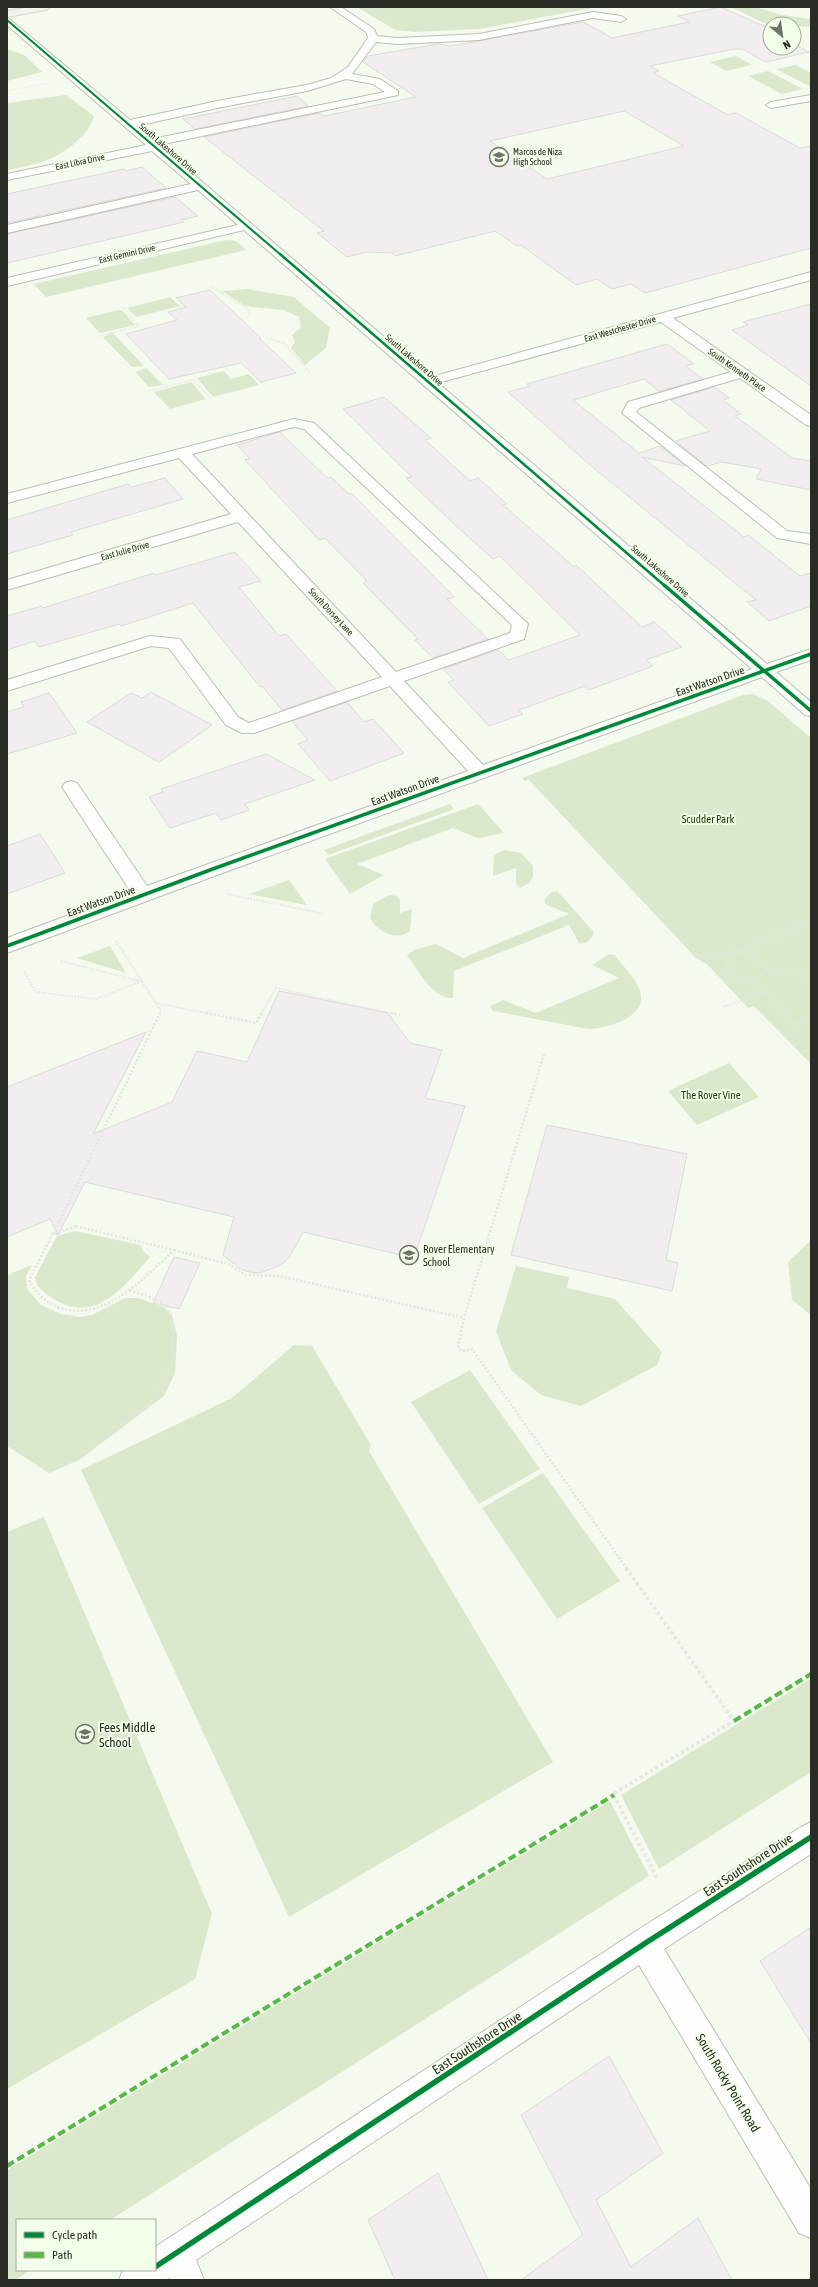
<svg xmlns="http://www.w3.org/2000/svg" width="818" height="2287" viewBox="0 0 818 2287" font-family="'Asap Condensed',sans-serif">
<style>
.green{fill:#dbe8cc}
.building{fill:#f2eef0;stroke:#dbdbd8;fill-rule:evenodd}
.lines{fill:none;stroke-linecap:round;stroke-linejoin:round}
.minor-casing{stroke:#babfb5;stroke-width:2}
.major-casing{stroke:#d4d7d1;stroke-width:2}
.path-far4{stroke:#e4e6e2;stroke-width:1;stroke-dasharray:1 1;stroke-linecap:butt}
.path-far3{stroke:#e4e6e2;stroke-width:1.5;stroke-dasharray:1.5 1.5;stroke-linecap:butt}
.path-far2{stroke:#e4e6e2;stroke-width:2;stroke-dasharray:1.5 1.5;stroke-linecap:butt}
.path-far1{stroke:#e4e6e2;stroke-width:2.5;stroke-dasharray:2 2;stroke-linecap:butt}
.path{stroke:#e4e6e2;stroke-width:3.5;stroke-dasharray:3 3;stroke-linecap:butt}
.minor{fill:#fdfefc;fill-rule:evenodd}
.major{fill:#f1f3ed;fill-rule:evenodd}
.quiet{stroke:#58b947;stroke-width:4;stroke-dasharray:8 4;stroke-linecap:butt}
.cycleway-far3-casing{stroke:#f4ffe9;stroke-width:3}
.cycleway-far2-casing{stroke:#f4ffe9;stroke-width:4}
.cycleway-far1-casing{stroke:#f4ffe9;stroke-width:5.5}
.cycleway-casing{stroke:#f4ffe9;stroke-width:8}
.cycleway-far3{stroke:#00873e;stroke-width:2}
.cycleway-far2{stroke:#00873e;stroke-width:2.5}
.cycleway-far1{stroke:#00873e;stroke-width:3.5}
.cycleway{stroke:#00873e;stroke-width:5.5}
.labels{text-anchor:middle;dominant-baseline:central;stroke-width:4;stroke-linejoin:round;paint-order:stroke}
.far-street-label{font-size:9px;fill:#282c24;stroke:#f4ffe9}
.far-poi-label{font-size:9px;fill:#282c24;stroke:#f4ffe9;text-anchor:start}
.street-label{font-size:11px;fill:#282c24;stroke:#f4ffe9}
.park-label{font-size:11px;fill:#283b07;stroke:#f4ffe9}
.poi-label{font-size:11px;fill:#282c24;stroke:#f4ffe9;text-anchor:start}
.near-poi-label{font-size:13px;fill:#282c24;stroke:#f4ffe9;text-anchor:start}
.near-street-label{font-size:13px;fill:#282c24;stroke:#f4ffe9}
</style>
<rect width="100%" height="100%" fill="#f4faee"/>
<!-- green -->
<path class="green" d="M 357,7 L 597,7 L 480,29 L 416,32 L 395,30 Z
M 731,7 L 755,7 L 782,15 L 811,19 L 811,27 L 770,24 L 770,26 Z
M 7,49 L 24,55 L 42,72 L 7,81 Z
M 736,56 L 752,65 L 726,71 L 710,62 Z
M 796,65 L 811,73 L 811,87 L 776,69 Z
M 768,71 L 803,89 L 782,94 L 748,76 Z
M 66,95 L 94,116 C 91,127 86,133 77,141 C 54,162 36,164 7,170 L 7,103 Z
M 226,240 L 236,241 L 246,250 L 46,297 L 34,284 Z
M 247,289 L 294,297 L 330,328 L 326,348 L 305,365 L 291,348 L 295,342 L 292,335 L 301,327 L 299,317 L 283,310 L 245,306 L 222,291 Z
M 170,297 L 180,306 L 136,317 L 127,308 Z
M 118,310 L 122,310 L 135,325 L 100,333 L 86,318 Z
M 113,333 L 144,366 L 132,367 L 103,337 Z
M 146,368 L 163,385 L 149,387 L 135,372 Z
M 224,371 L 231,379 L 249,374 L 259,385 L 213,397 L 197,378 Z
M 191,382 L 206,399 L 170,409 L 154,392 Z
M 753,694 L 768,701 L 811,738 L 811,1064 L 754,1006 L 748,1008 L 708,965 L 696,958 L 529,780 L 525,781 L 522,778 L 743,695 Z
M 450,804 L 454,809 L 328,855 L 324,850 Z
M 478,804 L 504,833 L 478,838 L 453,828 L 357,864 L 384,875 L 350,894 L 325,859 Z
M 504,850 L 521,853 L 533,866 L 533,877 L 529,883 L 520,888 L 516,884 L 516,868 L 493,876 L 494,855 Z
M 289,880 L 307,905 L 249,894 Z
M 557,891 L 594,932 C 592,939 585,945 579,943 L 569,925 L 454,971 L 453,998 C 432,999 418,970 407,955 L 414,950 L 436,944 L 463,958 L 569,914 L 545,904 L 545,898 L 552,892 Z
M 389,895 L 397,896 L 400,900 L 400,913 L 412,909 L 410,931 C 396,942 377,931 370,918 L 373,904 Z
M 110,946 L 126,973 L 77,958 Z
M 609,954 L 615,955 C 622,966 634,976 639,988 C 651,1017 609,1028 588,1029 L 493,1011 L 490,1006 L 503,1000 L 536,1013 L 619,978 L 592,965 Z
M 729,1063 L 759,1097 L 697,1125 L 668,1091 Z
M 75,1231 L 141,1245 L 143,1251 L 150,1257 C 126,1284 96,1326 54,1299 C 46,1294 36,1288 35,1277 L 57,1236 Z
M 811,1240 L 811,1315 L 792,1300 L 788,1262 Z
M 32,1265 L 26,1276 L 27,1289 L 41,1305 L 61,1314 L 80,1317 L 92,1315 L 125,1298 L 138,1298 L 163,1307 L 172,1315 L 177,1336 L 175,1373 L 164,1396 L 79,1460 L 49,1473 L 7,1446 L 7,1275 Z
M 516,1266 L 569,1277 L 567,1288 L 615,1299 L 662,1352 L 657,1365 L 581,1406 L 541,1395 L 511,1370 L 496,1331 Z
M 294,1345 L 312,1346 L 371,1445 L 369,1451 L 553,1762 L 289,1917 L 81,1470 L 232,1398 Z
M 470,1370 L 540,1469 L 479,1504 L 411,1402 Z
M 543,1473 L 620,1581 L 557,1619 L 482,1508 Z
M 44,1517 L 212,1914 L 195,1979 L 7,2089 L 7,1532 Z
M 811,1679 L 811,1772 L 659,1869 L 621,1795 Z
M 610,1801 L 649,1876 L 110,2220 L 17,2220 L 17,2270 L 31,2270 L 15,2280 L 7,2280 L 7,2170 Z"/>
<!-- building -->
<path class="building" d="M 721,7 L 770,29 L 770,48 L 794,48 L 794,44 L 809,52 L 766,62 L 742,49 L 734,49 L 650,66 L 659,71 L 653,73 L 728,115 L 736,113 L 800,148 L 811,146 L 811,248 L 645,293 L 631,284 L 612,289 L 597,279 L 576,285 L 521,245 L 517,246 L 495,231 L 395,256 L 392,253 L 367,252 L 347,257 L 317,233 L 324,231 L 204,137 L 319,113 L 324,116 L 416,97 L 363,62 L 368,56 L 438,44 L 451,46 L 583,22 L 612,38 L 689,22 L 678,16 ZM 624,111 L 684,146 L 547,179 L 490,141 Z
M 297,96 L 309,106 L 195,129 L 183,119 Z
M 142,167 L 166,188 L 7,223 L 7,194 L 124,169 L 126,171 Z
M 175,197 L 198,216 L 181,220 L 184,222 L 7,263 L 7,234 Z
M 210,290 L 261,338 L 259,338 L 296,373 L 261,382 L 241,363 L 169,379 L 126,334 L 177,320 L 168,312 L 186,307 L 176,298 Z
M 811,304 L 811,386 L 732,330 L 748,325 L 743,322 Z
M 667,344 L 694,364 L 686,366 L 703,379 L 659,391 L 644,379 L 573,400 L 639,453 L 660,446 L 685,466 L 642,457 L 744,537 L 748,535 L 800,576 L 811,573 L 811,606 L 769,621 L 747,602 L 756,600 L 590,465 L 508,392 L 530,386 L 527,384 Z
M 714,387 L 729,398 L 723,400 L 741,414 L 735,416 L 792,458 L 811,461 L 811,490 L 756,479 L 761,469 L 722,462 L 707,466 L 676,441 L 710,431 L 671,400 Z
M 384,397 L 431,438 L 425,440 L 470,481 L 478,478 L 507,504 L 503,505 L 573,566 L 576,565 L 642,627 L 654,622 L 682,647 L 646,660 L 653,666 L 589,690 L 585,686 L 519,710 L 523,714 L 489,726 L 448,682 L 454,680 L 443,669 L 498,650 L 509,660 L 580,635 L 500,556 L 493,559 L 454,524 L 406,478 L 412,477 L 343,409 Z
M 280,432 L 327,478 L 331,477 L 349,494 L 352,494 L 454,597 L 447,599 L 488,639 L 433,658 L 415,640 L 418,639 L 363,583 L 367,581 L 325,538 L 319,540 L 245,460 L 250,459 L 237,445 Z
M 165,478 L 183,499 L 71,532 L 73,535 L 7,554 L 7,520 L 128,484 L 132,487 Z
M 235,552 L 261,581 L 239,587 L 279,636 L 286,634 L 337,691 L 282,710 L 262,686 L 260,687 L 193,603 L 121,626 L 119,624 L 39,647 L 35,641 L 7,650 L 7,616 L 42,606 L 43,608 L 154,573 L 156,575 Z
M 151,692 L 212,725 L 159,762 L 87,722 L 131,693 L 142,698 Z
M 49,693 L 77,733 L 7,754 L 7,712 L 24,707 L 21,702 Z
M 347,702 L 364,722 L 373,719 L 404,753 L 330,781 L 298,744 L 308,740 L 292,721 Z
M 266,754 L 315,780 L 245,804 L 249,810 L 221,820 L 216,813 L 170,828 L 149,797 L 163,792 L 161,789 Z
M 40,834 L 65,873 L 7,894 L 7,846 Z
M 279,991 L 388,1013 L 410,1043 L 442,1050 L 425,1098 L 465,1106 L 414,1258 L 303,1232 L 289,1258 L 281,1265 L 260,1273 L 249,1272 L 239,1268 L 223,1255 L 234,1217 L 85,1182 L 58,1235 L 50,1219 L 7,1237 L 7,1087 L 146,1032 L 93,1134 L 172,1102 L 197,1051 L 247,1062 Z
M 547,1125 L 687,1154 L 666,1260 L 678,1263 L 672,1291 L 511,1255 Z
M 174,1257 L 200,1263 L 179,1309 L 153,1303 Z
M 811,1927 L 811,2043 L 760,1961 Z
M 609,2056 L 663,2153 L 596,2200 L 631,2267 L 698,2218 L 732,2280 L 521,2280 L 583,2235 L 521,2115 Z
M 438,2173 L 488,2280 L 395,2280 L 368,2220 Z"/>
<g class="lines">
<defs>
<path id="minor" d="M 330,7 L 341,7 L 374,29 L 377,36 L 398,38 L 479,34 L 593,12 L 621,16 L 626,19 L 621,22 L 593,18 L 479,40 L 398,44 L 376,42 L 352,74 L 380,79 L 398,91 L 398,95 L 159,145 L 431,377 L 811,272 L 811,280 L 673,318 L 811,415 L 811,426 L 806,425 L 740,378 L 639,408 L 636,412 L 787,531 L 811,534 L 811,544 L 777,538 L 622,413 L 628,402 L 731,372 L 661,322 L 438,383 L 767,664 L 811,649 L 811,660 L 776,672 L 811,702 L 811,716 L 805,715 L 762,677 L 217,875 L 7,953 L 7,938 L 131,892 L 62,787 L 65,783 L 71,781 L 77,783 L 147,886 L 468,771 L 390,686 L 254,733 L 242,733 L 226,725 L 169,648 L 151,646 L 7,691 L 7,680 L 150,636 L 180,639 L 238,717 L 249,723 L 382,677 L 238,522 L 7,590 L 7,580 L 231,514 L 179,458 L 7,503 L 7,494 L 294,419 L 314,423 L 528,624 L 524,639 L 404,681 L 483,765 L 752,669 L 244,230 L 7,286 L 7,278 L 238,225 L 198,190 L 7,233 L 7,225 L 191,184 L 152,151 L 7,180 L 7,174 L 146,145 L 7,25 L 7,17 L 130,120 L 222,100 L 307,85 L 331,78 L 348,67 L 368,38 L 366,32 ZM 346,79 L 373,84 L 385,92 L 152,139 L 136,126 L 222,107 L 307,91 ZM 294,427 L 304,429 L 512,625 L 510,633 L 396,672 L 192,454 Z
M 811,95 L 811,101 L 771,108 L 766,105 L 771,102 Z
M 811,1822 L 811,1854 L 664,1949 L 811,2189 L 811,2238 L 799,2233 L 639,1965 L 196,2260 L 204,2280 L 170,2280 L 169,2278 L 165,2280 L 119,2280 L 123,2270 L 155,2270 L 155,2247 L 633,1933 L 801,1827 Z"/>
<path id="major" d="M 30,7 L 51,7 L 46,10 L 7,17 L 7,11 Z"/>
</defs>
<!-- minor casing -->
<use href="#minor" class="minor-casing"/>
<!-- major casing -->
<use href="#major" class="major-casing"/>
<!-- path-far4 -->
<path class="path-far4" d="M 7,91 L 48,83"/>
<!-- path-far3 -->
<path class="path-far3" d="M 210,286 L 248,309 L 250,312 L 247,318
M 99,336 L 139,326 L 122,307
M 267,338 L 284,343 L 310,373
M 149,391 L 193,380 L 212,399"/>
<!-- path-far2 -->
<path class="path-far2" d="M 227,894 L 324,914
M 116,941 L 161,1011 L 160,1014
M 698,958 L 731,952 L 749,953 L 757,958 L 768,970 L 811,976
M 61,961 L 140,981
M 24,971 L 36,992 L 96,999 L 142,981
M 767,971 L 754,981 L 785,1014
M 754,981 L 738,981 L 727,972 L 727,961 L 733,954 L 811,921
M 156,1003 L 211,1014
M 723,1007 L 765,992
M 261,1014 L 276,988 L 395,1014"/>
<!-- path-far1 -->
<path class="path-far1" d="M 206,1013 L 256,1023 L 262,1013
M 391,1013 L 400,1015
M 785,1013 L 795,1024 L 811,1017
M 544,1054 L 464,1318 L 458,1346 L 462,1351 L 472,1349 L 627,1569
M 76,1226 L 174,1250 C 144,1278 105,1322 60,1308 C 46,1303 35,1293 29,1280 L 52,1235 Z
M 53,1234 L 160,1013
M 174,1250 L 229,1264 L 245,1275 L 279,1276 L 464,1318
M 122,1424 C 155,1404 175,1378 173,1337 C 173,1328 173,1316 166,1308 C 157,1297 141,1294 128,1290"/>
<!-- path -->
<path class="path" d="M 626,1568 L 734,1721 L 613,1794 L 657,1878"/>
<!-- minor -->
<use href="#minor" class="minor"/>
<!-- major -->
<use href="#major" class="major"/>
<!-- quiet -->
<path class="quiet" d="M 734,1721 L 811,1674
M 7,2166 L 614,1795"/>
<defs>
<path id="cycleway-far3" d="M 7,20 L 281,255"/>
<path id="cycleway-far2" d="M 280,254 L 665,586"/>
<path id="cycleway-far1" d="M 664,585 L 811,711
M 7,946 L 210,870 L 811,654"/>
<path id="cycleway" d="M 155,2267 L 644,1944 L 811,1837"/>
</defs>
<!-- cycleway-far3 casing -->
<use href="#cycleway-far3" class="cycleway-far3-casing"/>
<!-- cycleway-far2 casing -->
<use href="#cycleway-far2" class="cycleway-far2-casing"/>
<!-- cycleway-far1 casing -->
<use href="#cycleway-far1" class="cycleway-far1-casing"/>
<!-- cycleway casing -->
<use href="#cycleway" class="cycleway-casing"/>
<!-- cycleway-far3 -->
<use href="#cycleway-far3" class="cycleway-far3"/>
<!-- cycleway-far2 -->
<use href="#cycleway-far2" class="cycleway-far2"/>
<!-- cycleway-far1 -->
<use href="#cycleway-far1" class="cycleway-far1"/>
<!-- cycleway -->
<use href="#cycleway" class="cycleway"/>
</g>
<!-- icons -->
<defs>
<symbol id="school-ring" viewBox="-11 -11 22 22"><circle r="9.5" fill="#f4ffe9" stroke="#6f746b" stroke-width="1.5"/><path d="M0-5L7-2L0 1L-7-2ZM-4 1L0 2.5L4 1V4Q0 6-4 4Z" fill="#6f746b"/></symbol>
</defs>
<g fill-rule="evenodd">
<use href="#school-ring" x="488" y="146" width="22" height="22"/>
<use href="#school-ring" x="398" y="1244" width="22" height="22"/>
<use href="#school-ring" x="74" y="1723" width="22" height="22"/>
</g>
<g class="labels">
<!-- far-street labels -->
<g class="far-street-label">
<text transform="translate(168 149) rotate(41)">South Lakeshore Drive</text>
<text transform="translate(80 162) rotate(-12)">East Libra Drive</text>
<text transform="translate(127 254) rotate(-13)">East Gemini Drive</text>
<text transform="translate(620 329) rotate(-16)">East Westchester Drive</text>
<text transform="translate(414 360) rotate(41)">South Lakeshore Drive</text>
<text transform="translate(737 370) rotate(35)">South Kenneth Place</text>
<text transform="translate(125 551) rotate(-16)">East Julie Drive</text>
<text transform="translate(660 571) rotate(41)">South Lakeshore Drive</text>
<text transform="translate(331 612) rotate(47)">South Dorsey Lane</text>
</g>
<!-- far-poi labels -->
<g class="far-poi-label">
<text x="513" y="152">Marcos de Niza<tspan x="513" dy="10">High School</tspan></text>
</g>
<!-- street labels -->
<g class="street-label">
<text transform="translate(710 681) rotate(-19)">East Watson Drive</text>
<text transform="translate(405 790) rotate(-20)">East Watson Drive</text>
<text transform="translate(101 901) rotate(-20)">East Watson Drive</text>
</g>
<!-- park labels -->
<g class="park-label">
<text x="708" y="819">Scudder Park</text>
<text x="711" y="1095">The Rover Vine</text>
</g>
<!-- poi labels -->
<g class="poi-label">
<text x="423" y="1249">Rover Elementary<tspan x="423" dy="13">School</tspan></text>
</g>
<!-- near-poi labels -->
<g class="near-poi-label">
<text x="99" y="1727">Fees Middle<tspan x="99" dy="15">School</tspan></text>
</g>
<!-- near-street labels -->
<g class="near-street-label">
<text transform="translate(748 1865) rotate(-33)">East Southshore Drive</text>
<text transform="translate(477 2043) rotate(-33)">East Southshore Drive</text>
<text transform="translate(728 2083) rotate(59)">South Rocky Point Road</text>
</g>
</g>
<!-- border -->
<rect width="818" height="2287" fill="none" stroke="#282c24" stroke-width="16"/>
<!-- legend -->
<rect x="16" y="2219" width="140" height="52" fill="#f4ffe9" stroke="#a2ab9a"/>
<rect x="24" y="2232" width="20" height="6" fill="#00873e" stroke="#a2ab9a"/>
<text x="52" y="2239" font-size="12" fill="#282c24">Cycle path</text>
<rect x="24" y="2252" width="20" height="6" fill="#58b947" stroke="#a2ab9a"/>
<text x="52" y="2259" font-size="12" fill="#282c24">Path</text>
<!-- north arrow -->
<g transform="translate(782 36) rotate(151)"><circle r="19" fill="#f4ffe9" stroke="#a2ab9a"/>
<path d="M0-3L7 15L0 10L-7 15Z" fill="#6f746b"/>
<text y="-6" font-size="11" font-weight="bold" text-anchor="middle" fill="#282c24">N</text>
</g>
</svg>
